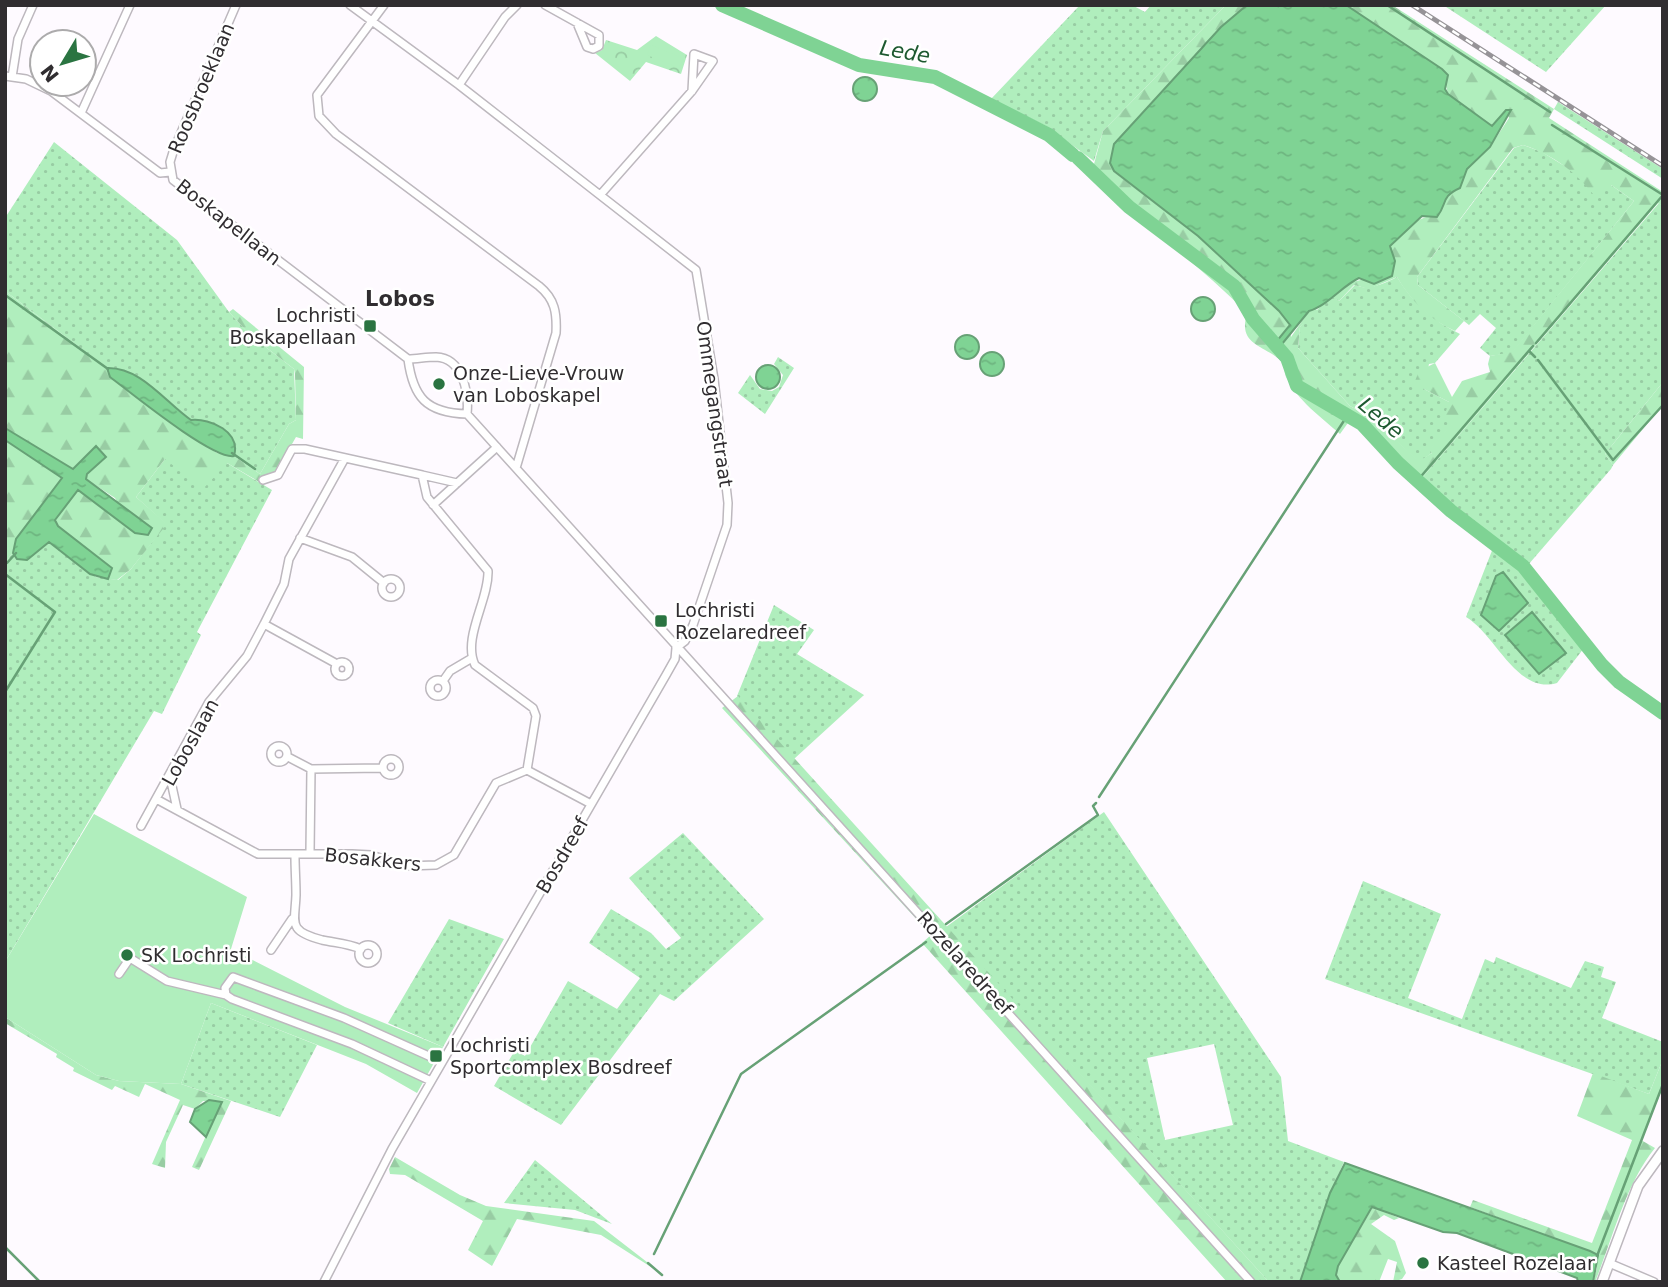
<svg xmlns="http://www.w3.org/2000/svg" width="1668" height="1287" viewBox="0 0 1668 1287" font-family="'DejaVu Sans',sans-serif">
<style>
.grass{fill:url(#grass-dots);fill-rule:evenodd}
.forest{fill:url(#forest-firs)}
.park{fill:url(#park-crowns)}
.garden{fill:#b0eebd}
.water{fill:url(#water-ripples);stroke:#67a176;stroke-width:2}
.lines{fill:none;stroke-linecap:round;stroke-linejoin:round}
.stream{stroke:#67a176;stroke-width:2.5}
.river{stroke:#7fd394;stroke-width:14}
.minor-casing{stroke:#bdb8be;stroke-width:10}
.tertiary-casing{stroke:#bdb8be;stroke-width:12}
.minor{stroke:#fff;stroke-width:7}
.tertiary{stroke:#fff;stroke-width:9}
.rail-casing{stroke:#969397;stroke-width:5}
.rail{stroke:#fff;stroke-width:2.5;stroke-dasharray:8;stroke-linecap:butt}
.poi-dot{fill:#2a7441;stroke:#fff;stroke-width:2.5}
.labels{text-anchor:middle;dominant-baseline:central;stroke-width:5;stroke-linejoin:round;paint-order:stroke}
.street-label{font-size:19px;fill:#302d30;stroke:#fff}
.poi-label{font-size:19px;fill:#302d30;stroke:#fff;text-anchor:start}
.water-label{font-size:21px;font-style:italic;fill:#1d5930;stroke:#fff}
.neighbourhood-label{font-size:21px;font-weight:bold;fill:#302d30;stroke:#fff}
</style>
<defs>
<pattern id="grass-dots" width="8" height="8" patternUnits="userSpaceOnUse" patternTransform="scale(1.75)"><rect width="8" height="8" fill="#b0eebd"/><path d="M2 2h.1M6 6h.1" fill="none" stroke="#98cca3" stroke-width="1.8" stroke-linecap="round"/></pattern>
<pattern id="forest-firs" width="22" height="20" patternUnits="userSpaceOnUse" patternTransform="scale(1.75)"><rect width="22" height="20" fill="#b0eebd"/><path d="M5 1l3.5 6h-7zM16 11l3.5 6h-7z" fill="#98cca3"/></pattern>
<pattern id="park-crowns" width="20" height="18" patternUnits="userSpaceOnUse" patternTransform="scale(1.75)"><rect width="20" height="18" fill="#b0eebd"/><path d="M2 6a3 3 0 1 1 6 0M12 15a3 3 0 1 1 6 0" fill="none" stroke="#98cca3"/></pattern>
<pattern id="water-ripples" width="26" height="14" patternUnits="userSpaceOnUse" patternTransform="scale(1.75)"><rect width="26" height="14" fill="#7fd394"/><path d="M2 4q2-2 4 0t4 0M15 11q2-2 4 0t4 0" fill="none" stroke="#6eb580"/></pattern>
</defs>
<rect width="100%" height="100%" fill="#fefaff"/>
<!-- grass -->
<path class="grass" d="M 1080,5 L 1132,5 L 1145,12 L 1151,5 L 1226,5 L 1103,131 L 1094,161 L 1046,126 L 991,99 Z
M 1443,5 L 1606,5 L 1546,72 Z
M 1558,102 L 1663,169 L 1663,179 L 1554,109 Z
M 54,142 L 177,240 L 229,312 L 249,334 L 294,369 L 296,420 L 289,424 L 260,474 L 234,456 C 241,432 211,418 191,420 C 165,403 141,368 107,368 L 5,291 L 5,218 Z
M 1523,145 L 1542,152 L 1579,175 L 1611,185 L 1634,201 L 1512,353 L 1490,356 L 1480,348 L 1496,328 L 1480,314 L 1469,325 L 1418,285 L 1417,277 L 1514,148 Z
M 1659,203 L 1663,206 L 1663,382 L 1605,454 L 1613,465 L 1611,469 L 1528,565 L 1421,479 Z
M 1397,277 C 1412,302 1433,321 1460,334 L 1435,363 L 1429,364 L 1424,389 L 1449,402 L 1455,421 L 1430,450 L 1432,453 L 1419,462 L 1370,417 L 1350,406 L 1298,348 L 1300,327 L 1331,296 L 1339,301 L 1355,285 C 1369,291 1383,284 1397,277 Z
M 778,357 L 794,368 L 765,414 L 738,393 L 750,375 L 760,389 L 772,391 L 779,387 L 783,375 L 774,364 Z
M 165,459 L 227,463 L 272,490 L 197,632 L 201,635 L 162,714 L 154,711 L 5,962 L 5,562 L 13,553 L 17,559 L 30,558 L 42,545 L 49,542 L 96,577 L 118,580 L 131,569 L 166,524 L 136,497 Z
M 1493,548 L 1518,568 L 1584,648 L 1557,683 C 1517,695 1496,635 1466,617 Z
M 774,605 L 814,630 L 797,654 L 864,695 L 794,759 L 737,696 Z
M 1104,812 L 1281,1077 L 1288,1141 L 1344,1162 L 1330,1193 L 1300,1282 L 1269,1282 L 946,927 ZM 1214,1044 L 1233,1125 L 1165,1140 L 1147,1058 Z
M 683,833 L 764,919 L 674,1001 L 660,994 L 561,1125 L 494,1086 L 515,1050 L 525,1056 L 568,981 L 617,1009 L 640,978 L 589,943 L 611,909 L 651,933 L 666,949 L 681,938 L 629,878 Z
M 1363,881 L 1441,914 L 1408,998 L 1462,1019 L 1485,959 L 1494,963 L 1496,957 L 1571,988 L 1585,961 L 1604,967 L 1601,977 L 1616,982 L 1602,1018 L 1663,1042 L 1663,1059 L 1649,1094 L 1325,979 Z
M 449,919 L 504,939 L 443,1047 L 388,1023 Z
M 211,1003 L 317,1045 L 280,1117 L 181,1084 Z
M 535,1160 L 612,1224 L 575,1210 L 504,1203 Z"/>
<!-- forest -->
<path class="forest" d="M 1226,5 L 1247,5 L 1221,27 L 1114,144 L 1110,163 L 1114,172 L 1198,236 L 1279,311 L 1290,325 L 1291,337 L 1309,311 L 1316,309 L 1318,312 L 1300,327 L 1298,348 L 1350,406 L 1370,417 L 1419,461 L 1432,453 L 1429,450 L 1454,421 L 1445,414 L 1449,402 L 1418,386 L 1415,381 L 1419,371 L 1435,363 L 1452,397 L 1462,381 L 1490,372 L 1488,364 L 1490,356 L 1512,352 L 1634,201 L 1611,185 L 1597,199 C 1576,172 1555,156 1523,145 L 1513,148 L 1417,277 L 1418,285 L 1464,321 L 1455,331 C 1430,320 1410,300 1397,277 L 1369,289 L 1354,285 L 1339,301 L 1331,297 L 1348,283 L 1365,279 L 1390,246 L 1416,221 L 1441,211 C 1443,197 1448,193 1460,187 L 1467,169 L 1490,147 L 1509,118 L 1506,110 L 1492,126 L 1448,94 L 1442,69 L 1346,5 L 1392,5 L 1554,109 L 1549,118 L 1663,192 L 1663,206 L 1658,203 L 1421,479 L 1374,435 L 1367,438 L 1350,420 L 1340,434 C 1321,417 1298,401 1286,377 C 1284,373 1285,365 1282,362 C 1266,345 1237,346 1247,314 L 1244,310 C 1196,262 1140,223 1091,175 L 1103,131 Z
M 5,291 L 107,368 L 110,377 L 186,433 L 217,453 L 234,456 L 260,474 L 289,424 L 296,420 L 295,374 L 294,369 L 249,334 L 229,312 L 233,309 L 304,367 L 303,439 L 296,437 L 276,472 L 265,476 L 261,483 L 227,463 L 203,489 L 165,459 L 136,497 L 167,524 L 131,569 L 117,580 L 108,579 L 112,568 L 58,526 L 55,520 L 78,490 L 135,533 L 115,498 L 86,479 L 96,446 L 73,469 L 5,428 Z
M 1663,382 L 1663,405 L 1613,465 L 1605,454 Z
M 5,440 L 63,478 L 16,539 L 13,553 L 5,562 Z
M 738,696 L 1269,1282 L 1227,1282 L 922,943 L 931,935 L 722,708 Z
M 5,1017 L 96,1075 L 119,1081 L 181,1084 L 231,1101 L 199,1170 L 192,1167 L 221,1102 L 203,1101 L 195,1109 L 183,1105 L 166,1142 L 165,1168 L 152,1164 L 180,1100 L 145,1084 L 139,1097 L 115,1086 L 112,1090 L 73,1071 L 74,1068 L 56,1057 L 57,1054 L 5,1023 Z
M 1663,1059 L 1663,1087 L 1641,1140 L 1655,1148 C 1625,1185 1613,1238 1595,1282 L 1593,1282 L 1597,1268 L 1590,1251 L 1470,1207 L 1473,1200 L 1592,1243 L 1632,1140 L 1577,1116 L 1593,1073 L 1649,1094 Z
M 395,1157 L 460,1195 L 486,1206 L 594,1221 L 665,1276 L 601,1235 L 517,1219 L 492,1266 L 468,1250 L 483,1221 L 405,1175 L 390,1174 L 389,1169 Z
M 1373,1207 L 1399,1218 L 1394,1220 L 1384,1215 L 1371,1224 L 1395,1241 L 1406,1273 L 1402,1279 L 1393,1282 L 1397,1262 L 1388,1259 L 1379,1282 L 1340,1282 L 1336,1275 L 1338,1266 Z"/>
<!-- park -->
<path class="park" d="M 656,36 L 687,55 L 681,74 L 646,62 L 630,81 L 595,53 L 602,50 L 606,40 L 637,50 Z"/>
<!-- garden -->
<path class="garden" d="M 651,45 L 683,58 L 679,68 L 647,55 Z
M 94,814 L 247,897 L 231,949 L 345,1007 L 443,1047 L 417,1093 L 366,1064 L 211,1003 L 181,1084 L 119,1081 L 96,1075 L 5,1017 L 5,962 Z"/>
<!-- water -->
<path class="water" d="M 1247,5 L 1346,5 L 1442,69 L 1448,75 L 1445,89 L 1448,94 L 1492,126 L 1506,110 L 1511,110 L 1490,147 L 1467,169 L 1460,188 C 1440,197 1448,203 1437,217 L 1422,216 L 1390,246 L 1395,261 L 1392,276 L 1374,284 L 1359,278 C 1342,286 1327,306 1309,311 L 1282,344 L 1276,342 L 1290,325 L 1279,311 L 1198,236 L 1114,171 L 1110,163 L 1114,144 L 1221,27 Z
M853 89a12 12 0 1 1 24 0a12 12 0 1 1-24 0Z
M1191 309a12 12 0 1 1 24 0a12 12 0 1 1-24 0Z
M955 347a12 12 0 1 1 24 0a12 12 0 1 1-24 0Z
M980 364a12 12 0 1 1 24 0a12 12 0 1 1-24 0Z
M756 377a12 12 0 1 1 24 0a12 12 0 1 1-24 0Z
M 107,368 C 141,367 165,402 191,420 C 211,418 241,432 234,456 C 213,460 130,392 110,377 Z
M 5,428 L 73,469 L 96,446 L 106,457 L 87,474 L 86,479 L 152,528 L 148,535 L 135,533 L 78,490 L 55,520 L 58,526 L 112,568 L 108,579 L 90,574 L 49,542 L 27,560 L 17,559 L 13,553 L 16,539 L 62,478 L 5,440 Z
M 1503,572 L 1528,603 L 1499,631 L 1481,615 L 1496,576 Z
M 1532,612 L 1566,653 L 1539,674 L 1505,635 Z
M 209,1100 L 222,1102 L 206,1137 L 190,1122 L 195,1109 Z
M 1345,1163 L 1590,1251 L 1598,1255 L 1593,1282 L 1578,1282 L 1577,1278 L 1457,1233 L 1443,1232 L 1372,1207 L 1338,1266 L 1336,1275 L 1340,1282 L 1300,1282 L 1330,1193 Z"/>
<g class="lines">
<!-- stream -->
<path class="stream" d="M 1387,5 L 1550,112
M 5,295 L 108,369
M 1536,343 L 1663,195 L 1552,125
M 1529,351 L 1535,357
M 1538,360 L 1613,460 L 1663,405
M 232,453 L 255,469
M 1417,481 L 1533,346
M 7,563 L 16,553
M 5,574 L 55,612 L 5,692
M 1099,797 L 1349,413
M 946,924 L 1098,815 L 1093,806 L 1096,803
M 5,1247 L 40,1282
M 654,1254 L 741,1074 L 926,942
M 1597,1256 L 1663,1084
M 648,1263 L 662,1275"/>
<!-- river -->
<path class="river" d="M 722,5 L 859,65 L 935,77 L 1049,135 L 1073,155
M 1078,158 L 1129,207 L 1234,286 L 1253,319 L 1287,358 L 1297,386 L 1362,424 L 1398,463 L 1451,511 L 1523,566 L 1602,665 L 1619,682 L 1663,713"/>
<defs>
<path id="minor" d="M 236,5 L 174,149 L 170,162 L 173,180 L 408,359 C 417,359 426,357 436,357 C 463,358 469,393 467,414
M 350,5 L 459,85 L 696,270 L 714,379 L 728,503 L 727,525 L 693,625 L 685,641 L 676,648
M 384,5 L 317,95 L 319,116 L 336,134 L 539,286 C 555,299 557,313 556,333 L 516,468
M 545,5 L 599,35 L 599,46 L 593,49 L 587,47 L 577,23
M 5,76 L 26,79 L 51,91 L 160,173 L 170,172
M 12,77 L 18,39 L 33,5
M 459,85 L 505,17 L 517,5
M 81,113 L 130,5
M 601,194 L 692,91 L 713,61 L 694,54 L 692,91
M 408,359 C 413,397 426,413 467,414 L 1251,1282
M 263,480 L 278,475 L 292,449 L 305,449 L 422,475
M 457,483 L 422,475 L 427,497 L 488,571 C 489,600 462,638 475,665 L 533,708 L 536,716 L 527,770
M 433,505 L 497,447
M 300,538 L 352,557 L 384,583
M382 588a9 9 0 1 1 18 0a9 9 0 1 1-18 0Z
M 264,624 L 337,664
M335 669a7 7 0 1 1 14 0a7 7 0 1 1-14 0Z
M430 688a8 8 0 1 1 16 0a8 8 0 1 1-16 0Z
M 443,681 L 450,671 L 472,658
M271 754a8 8 0 1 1 16 0a8 8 0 1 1-16 0Z
M 288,757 L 311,769
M383 767a8 8 0 1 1 16 0a8 8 0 1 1-16 0Z
M 527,770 L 591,804
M 170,777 L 177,809
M 158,800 L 258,854 L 352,854 L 371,855 L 406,866 L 436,865 L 454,855 L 496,783 L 527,770
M 141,826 L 209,702 L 247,656 L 264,624 L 284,584 L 289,559 L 345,458
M 310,852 L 311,769 L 382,768
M 295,856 C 295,869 296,882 296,895 C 295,923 287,931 322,940 C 336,943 347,943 361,949
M359 954a9 9 0 1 1 18 0a9 9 0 1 1-18 0Z
M 271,950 L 292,919
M 119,974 L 130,958 L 167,981 L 226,995
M 431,1081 L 352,1044 L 232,999 L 226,995 L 225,988 L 233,977 L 241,980 L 344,1018 L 442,1062
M 1609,1263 L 1654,1282
M 324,1282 L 392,1149 L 666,675 L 675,659 L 676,648"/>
<path id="tertiary" d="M 1602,1282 L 1638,1186 L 1663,1151"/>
</defs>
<!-- minor casing -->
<use href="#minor" class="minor-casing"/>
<!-- tertiary casing -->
<use href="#tertiary" class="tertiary-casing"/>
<!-- minor -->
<use href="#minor" class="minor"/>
<!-- tertiary -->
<use href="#tertiary" class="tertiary"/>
<defs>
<path id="rail" d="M 1412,5 L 1663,166"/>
</defs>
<!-- rail casing -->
<use href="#rail" class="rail-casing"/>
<!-- rail -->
<use href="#rail" class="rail"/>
</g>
<!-- markers -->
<g class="poi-dot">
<rect x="363" y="319" width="14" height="14" rx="3.5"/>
<circle cx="439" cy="384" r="7"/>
<rect x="654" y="614" width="14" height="14" rx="3.5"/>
<circle cx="127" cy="955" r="7"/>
<rect x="429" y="1049" width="14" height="14" rx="3.5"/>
<circle cx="1423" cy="1263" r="7"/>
</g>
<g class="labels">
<!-- street labels -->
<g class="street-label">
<text transform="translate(201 88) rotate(-67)">Roosbroeklaan</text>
<text transform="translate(229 222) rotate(38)">Boskapellaan</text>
<text transform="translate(715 404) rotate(82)">Ommegangstraat</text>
<text transform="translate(190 742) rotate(-61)">Loboslaan</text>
<text transform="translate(562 855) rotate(-60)">Bosdreef</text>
<text transform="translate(373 859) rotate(6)">Bosakkers</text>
<text transform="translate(965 963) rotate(48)">Rozelaredreef</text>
</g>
<!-- poi labels -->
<g class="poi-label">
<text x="356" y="315" text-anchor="end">Lochristi<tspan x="356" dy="22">Boskapellaan</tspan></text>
<text x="453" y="373">Onze-Lieve-Vrouw<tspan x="453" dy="22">van Loboskapel</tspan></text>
<text x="675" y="610">Lochristi<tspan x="675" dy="22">Rozelaredreef</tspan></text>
<text x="141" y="955">SK Lochristi</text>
<text x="450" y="1045">Lochristi<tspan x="450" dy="22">Sportcomplex Bosdreef</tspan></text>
<text x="1437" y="1263">Kasteel Rozelaar</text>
</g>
<!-- water labels -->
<g class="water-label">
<text transform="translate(905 52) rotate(10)">Lede</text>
<text transform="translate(1381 418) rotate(40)">Lede</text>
</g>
<!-- neighbourhood labels -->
<g class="neighbourhood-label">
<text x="400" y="299">Lobos</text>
</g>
</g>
<!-- border -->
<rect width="1668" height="1287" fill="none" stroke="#302d30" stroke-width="14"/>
<!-- north arrow -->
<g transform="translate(63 63) rotate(232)"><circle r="33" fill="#ffffff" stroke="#acabac" stroke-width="2"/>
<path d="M0-5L12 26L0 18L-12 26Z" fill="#2a7441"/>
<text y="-10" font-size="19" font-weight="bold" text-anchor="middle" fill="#302d30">N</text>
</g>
</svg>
